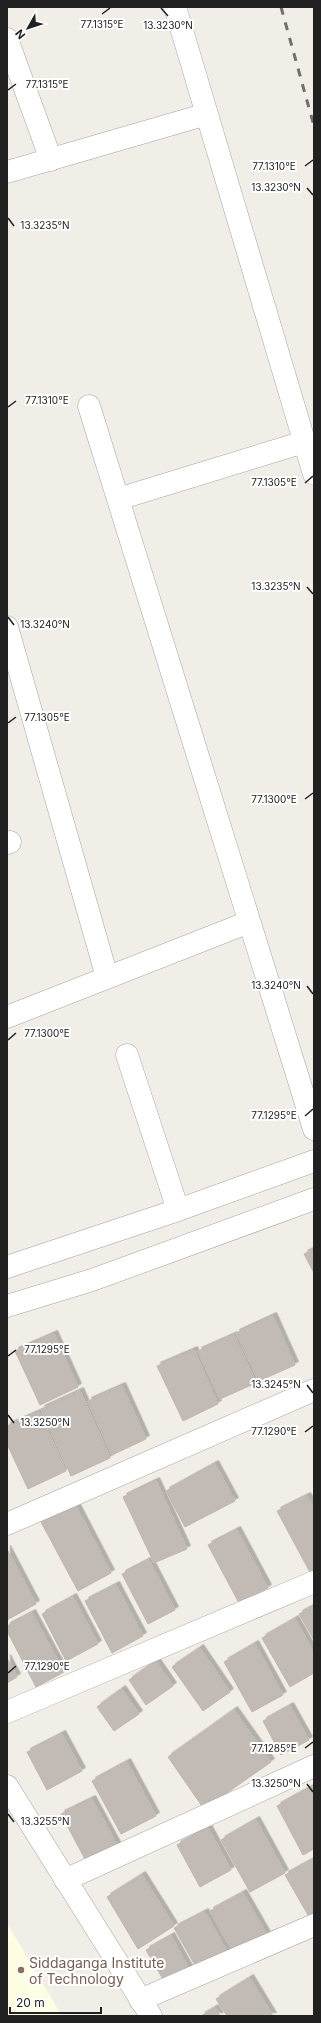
<svg xmlns="http://www.w3.org/2000/svg" width="321" height="2023" viewBox="0 0 321 2023" font-family="Inter,sans-serif">
<style>
.education{fill:#fdfee4}
.building{fill:#c2bab4;stroke:#c2b6aa;filter:url(#shadow)}
.lines{fill:none;stroke-linecap:round;stroke-linejoin:round}
.minor-casing{stroke:#a5a5a5;stroke-width:23}
.minor{stroke:#fff;stroke-width:22}
.rail{stroke:#6f6f6f;stroke-width:3;stroke-dasharray:8 8;stroke-linecap:butt}
.ticks{fill:none;stroke:#212121;stroke-width:1.5}
.education-dot{fill:#8d6e63;stroke:#fff;stroke-width:1.5}
.labels{text-anchor:middle;dominant-baseline:central;stroke-width:4;stroke-linejoin:round;paint-order:stroke}
.education-label{font-size:14px;fill:#785e54;stroke:#fff;text-anchor:start}
.ticks-label{font-size:10px;text-anchor:middle;fill:#212121;stroke:#fff;stroke-width:4;stroke-linejoin:round;paint-order:stroke}
</style>
<defs>
<filter id="shadow"><feDropShadow dx="3.5" dy="-3.5" stdDeviation="0" flood-color="#0004"/></filter>
</defs>
<rect width="100%" height="100%" fill="#f1eee8"/>
<!-- education -->
<path class="education" d="M 7,1923 L 62,2016 L 7,2016 Z"/>
<!-- building -->
<path class="building" d="M 314,1249 L 314,1273 L 304,1254 Z
M 273,1316 L 295,1365 L 259,1381 L 236,1333 Z
M 54,1334 L 78,1387 L 40,1405 L 15,1351 Z
M 234,1335 L 256,1383 L 220,1399 L 198,1351 Z
M 194,1350 L 218,1404 L 183,1421 L 157,1366 Z
M 122,1386 L 146,1439 L 112,1455 L 88,1401 Z
M 80,1391 L 110,1458 L 71,1476 L 41,1409 Z
M 39,1412 L 66,1471 L 28,1489 L 7,1444 L 7,1426 Z
M 215,1464 L 235,1501 L 185,1527 L 166,1491 Z
M 156,1481 L 187,1549 L 154,1563 L 123,1497 Z
M 307,1496 L 314,1508 L 314,1575 L 312,1576 L 277,1511 Z
M 75,1504 L 111,1573 L 78,1591 L 41,1522 Z
M 237,1530 L 268,1588 L 239,1603 L 208,1545 Z
M 7,1549 L 36,1604 L 7,1620 Z
M 149,1560 L 175,1610 L 148,1624 L 122,1574 Z
M 116,1585 L 143,1636 L 112,1653 L 85,1601 Z
M 73,1597 L 98,1644 L 66,1661 L 42,1614 Z
M 314,1606 L 314,1640 L 299,1614 Z
M 32,1613 L 64,1672 L 36,1687 L 7,1631 L 7,1626 Z
M 295,1619 L 314,1653 L 314,1673 L 290,1687 L 262,1638 Z
M 255,1644 L 283,1695 L 252,1712 L 224,1662 Z
M 200,1648 L 230,1692 L 203,1711 L 172,1667 Z
M 7,1658 L 17,1677 L 7,1683 Z
M 156,1661 L 173,1686 L 146,1705 L 129,1680 Z
M 122,1689 L 139,1714 L 114,1731 L 97,1707 Z
M 290,1706 L 309,1740 L 281,1755 L 263,1721 Z
M 234,1710 L 271,1762 L 204,1809 L 168,1757 Z
M 62,1734 L 82,1771 L 47,1790 L 27,1752 Z
M 127,1762 L 156,1816 L 121,1834 L 92,1781 Z
M 314,1786 L 314,1849 L 303,1855 L 277,1806 Z
M 92,1799 L 118,1847 L 87,1863 L 61,1814 Z
M 256,1820 L 285,1873 L 250,1892 L 221,1840 Z
M 208,1828 L 231,1870 L 200,1887 L 177,1845 Z
M 314,1859 L 314,1921 L 312,1922 L 285,1875 Z
M 142,1875 L 174,1926 L 138,1949 L 107,1897 Z
M 243,1893 L 267,1935 L 234,1953 L 210,1911 Z
M 205,1912 L 230,1957 L 200,1974 L 174,1928 Z
M 171,1936 L 191,1972 L 167,1986 L 146,1950 Z
M 250,1978 L 273,2016 L 227,2016 L 216,1999 Z
M 215,2008 L 220,2016 L 201,2016 Z"/>
<g class="lines">
<defs>
<path id="minor" d="M 175,7 L 314,474
M 7,39 L 51,160
M 7,172 L 207,114
M 89,406 L 314,1129
M 118,499 L 304,442
M 7,627 L 107,977
M 7,843 L 10,842
M 7,1017 L 249,922
M 127,1055 L 178,1210
M 7,1267 L 178,1210 L 314,1161
M 7,1306 L 92,1280 L 314,1199
M 7,1524 L 314,1390
M 7,1712 L 314,1582
M 7,1786 L 151,2016
M 65,1880 L 314,1766
M 140,2000 L 314,1925"/>
</defs>
<!-- minor casing -->
<use href="#minor" class="minor-casing"/>
<!-- minor -->
<use href="#minor" class="minor"/>
<!-- rail -->
<path class="rail" d="M 281,7 L 314,126"/>
</g>
<!-- ticks -->
<path class="ticks" d="M 161,8 L 168,16M 102,14 L 110,8M 8,90 L 16,84M 305,166 L 313,160M 307,188 L 313,195M 8,218 L 14,226M 8,407 L 16,401M 305,483 L 313,476M 307,587 L 313,594M 8,617 L 14,625M 8,723 L 16,717M 305,799 L 313,793M 307,986 L 313,994M 8,1040 L 16,1033M 305,1116 L 313,1109M 8,1356 L 16,1350M 307,1385 L 313,1393M 8,1415 L 14,1423M 305,1432 L 313,1426M 8,1673 L 16,1666M 305,1748 L 313,1742M 307,1784 L 313,1792M 8,1814 L 14,1822"/>
<!-- markers -->
<circle class="education-dot" cx="21" cy="1970" r="4"/>
<g class="labels">
<!-- education labels -->
<g class="education-label">
<text x="29" y="1962">Siddaganga Institute<tspan x="29" dy="16">of Technology</tspan></text>
</g>
</g>
<g class="ticks-label">
<text x="102" y="28">77.1315°E</text>
<text x="168" y="29">13.3230°N</text>
<text x="47" y="88">77.1315°E</text>
<text x="274" y="170">77.1310°E</text>
<text x="276" y="191">13.3230°N</text>
<text x="45" y="229">13.3235°N</text>
<text x="47" y="404">77.1310°E</text>
<text x="274" y="486">77.1305°E</text>
<text x="276" y="590">13.3235°N</text>
<text x="45" y="628">13.3240°N</text>
<text x="47" y="721">77.1305°E</text>
<text x="274" y="803">77.1300°E</text>
<text x="276" y="989">13.3240°N</text>
<text x="47" y="1037">77.1300°E</text>
<text x="274" y="1119">77.1295°E</text>
<text x="47" y="1353">77.1295°E</text>
<text x="276" y="1388">13.3245°N</text>
<text x="45" y="1426">13.3250°N</text>
<text x="274" y="1435">77.1290°E</text>
<text x="47" y="1670">77.1290°E</text>
<text x="274" y="1752">77.1285°E</text>
<text x="276" y="1787">13.3250°N</text>
<text x="45" y="1825">13.3255°N</text>
</g>
<!-- border -->
<rect width="321" height="2023" fill="none" stroke="#212121" stroke-width="16"/>
<!-- north arrow -->
<g transform="translate(28 28) rotate(231)" stroke="#ffffff" stroke-width="3" paint-order="stroke">
<path d="M0-3L7 15L0 10L-7 15Z" fill="#212121"/>
<text y="-6" font-size="11" font-weight="bold" text-anchor="middle" fill="#212121">N</text>
</g>
<!-- scale -->
<path d="M10 2007v6h91v-6" fill="none" stroke="#212121" stroke-width="2"/>
<text x="16" y="2007" font-size="12" fill="#212121" stroke="#ffffff" stroke-width="3" paint-order="stroke">20 m</text>
</svg>
